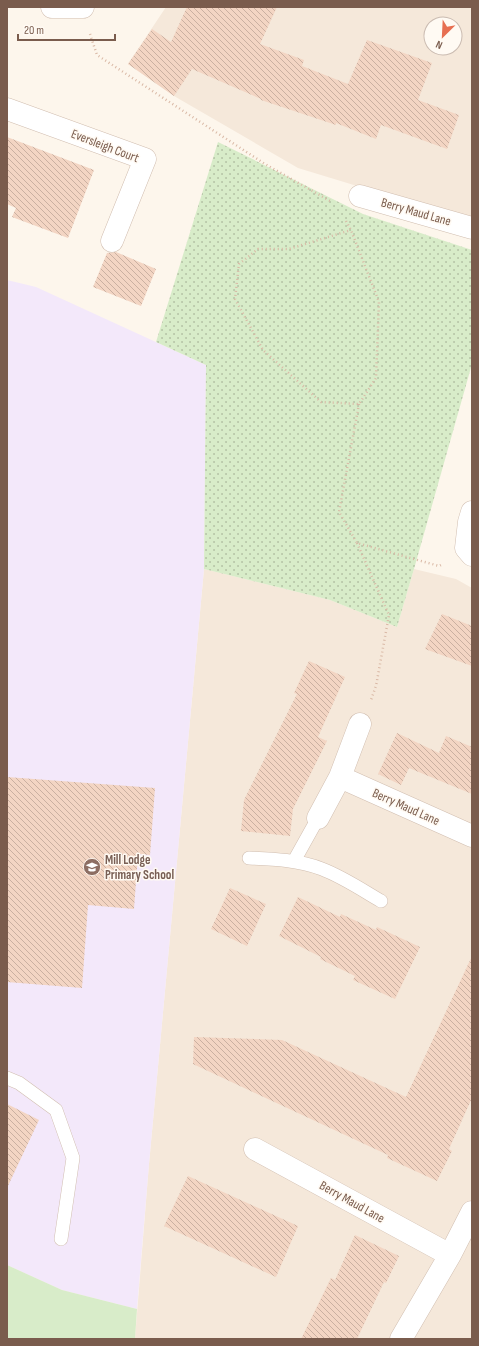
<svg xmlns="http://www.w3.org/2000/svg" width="479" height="1346" viewBox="0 0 479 1346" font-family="'Sofia Sans Condensed',sans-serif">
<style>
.residential{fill:#f5e8da;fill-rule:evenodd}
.education{fill:#f3e8fa}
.grass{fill:#d8ecc9}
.park{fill:url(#park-dots)}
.building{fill:url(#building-back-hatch)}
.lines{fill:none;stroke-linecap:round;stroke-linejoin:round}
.service-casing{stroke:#d1beb0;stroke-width:14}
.minor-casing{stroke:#d1beb0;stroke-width:23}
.path{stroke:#d9b8a5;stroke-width:2.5;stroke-dasharray:1 3;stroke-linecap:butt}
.service{stroke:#fff;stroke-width:13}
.minor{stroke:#fff;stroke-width:22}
.labels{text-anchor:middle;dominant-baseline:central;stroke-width:3;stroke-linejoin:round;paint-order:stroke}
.street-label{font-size:13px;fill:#7a5c4d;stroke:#fffaf3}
.education-label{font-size:13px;font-weight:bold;fill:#785e54;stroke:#fffaf3;text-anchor:start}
</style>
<defs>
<pattern id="park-dots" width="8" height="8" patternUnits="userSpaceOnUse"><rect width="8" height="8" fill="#d8ecc9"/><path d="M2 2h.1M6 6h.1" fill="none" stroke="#b4c2a5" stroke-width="1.8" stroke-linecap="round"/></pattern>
<pattern id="building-back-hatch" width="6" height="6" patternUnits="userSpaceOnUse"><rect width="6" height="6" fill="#f3d5c3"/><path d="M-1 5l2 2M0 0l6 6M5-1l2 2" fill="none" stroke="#cab0a1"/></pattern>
</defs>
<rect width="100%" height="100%" fill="#fdf6ec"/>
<!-- residential -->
<path class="residential" d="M 166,7 L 472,7 L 472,221 L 298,168 L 174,96 L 128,64 ZM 431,24 L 455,24 L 455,48 L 431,48 Z
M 204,569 L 330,600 L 397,627 L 414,569 L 456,579 L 472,588 L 472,1339 L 135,1339 L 149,1164 Z"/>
<!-- education -->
<path class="education" d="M 7,280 L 36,287 L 206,365 L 204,569 L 149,1164 L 137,1309 L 62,1290 L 7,1265 Z"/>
<!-- grass -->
<path class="grass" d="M 7,1265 L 62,1290 L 137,1309 L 135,1339 L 7,1339 Z"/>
<!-- park -->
<path class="park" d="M 218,142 L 363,214 L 472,250 L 472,364 L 414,569 L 397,627 L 330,600 L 204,569 L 206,365 L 156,342 Z"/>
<!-- building -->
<path class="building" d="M 187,7 L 277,7 L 260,44 L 304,60 L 302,66 L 348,84 L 367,40 L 432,63 L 418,100 L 459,115 L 447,149 L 381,125 L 376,139 L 336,123 L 336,125 L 261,100 L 261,99 L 192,69 L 174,96 L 128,64 L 152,29 L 171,42 Z
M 7,137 L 94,170 L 68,238 L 12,217 L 16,208 L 7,204 Z
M 116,252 L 156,269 L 141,306 L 93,287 L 107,253 Z
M 442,614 L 472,626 L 472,666 L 425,649 Z
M 309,661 L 345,677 L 318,737 L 327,741 L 293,809 L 290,836 L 241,831 L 244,800 L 297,694 L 294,693 Z
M 397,733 L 439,753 L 446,736 L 472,747 L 472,794 L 409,768 L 401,785 L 378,774 Z
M 7,777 L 155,788 L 150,855 L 138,854 L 134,909 L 88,905 L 82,988 L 7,982 Z
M 230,888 L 266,904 L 247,946 L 211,929 Z
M 298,897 L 340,917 L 341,914 L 376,930 L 377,927 L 420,947 L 395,999 L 353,980 L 355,976 L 320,959 L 321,957 L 279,936 Z
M 472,956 L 472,1098 L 449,1149 L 452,1151 L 437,1181 L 387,1158 L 388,1155 L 193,1064 L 194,1037 L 282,1040 L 406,1097 Z
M 7,1104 L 39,1120 L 7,1188 Z
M 188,1176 L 298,1226 L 276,1277 L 164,1226 Z
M 355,1235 L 399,1256 L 386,1283 L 384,1282 L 357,1339 L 301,1339 L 331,1278 L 335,1280 Z"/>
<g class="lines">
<defs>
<path id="service" d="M 249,858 C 274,859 299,860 322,869 C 343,877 362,890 381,901
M 294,861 L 318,818
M 7,1078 L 19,1083 L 56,1110 L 73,1158 L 61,1239"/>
<path id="minor" d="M 52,7 L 83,7
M 7,109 L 145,159 L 112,241
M 360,196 L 472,228
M 472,512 L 469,522 L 466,548 L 472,555
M 340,777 L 472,836
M 318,818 L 340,777 L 360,724
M 255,1149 L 450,1255
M 401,1339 L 450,1255 L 472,1212"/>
</defs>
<!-- service casing -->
<use href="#service" class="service-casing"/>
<!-- minor casing -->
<use href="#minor" class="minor-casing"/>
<!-- path -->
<path class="path" d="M 90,34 L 97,55 L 265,164 L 332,202
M 346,221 L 351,230 L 379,302 L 376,378 L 359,404 L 321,402 L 263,350 L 235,299 L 239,264 L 258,249 L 289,249 L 351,230
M 359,404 L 339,512 L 357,543 L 439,566 L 443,564
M 357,543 L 389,615 L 376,686 L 371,700"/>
<!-- service -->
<use href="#service" class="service"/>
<!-- minor -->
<use href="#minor" class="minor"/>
</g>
<!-- icons -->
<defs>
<symbol id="school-disc" viewBox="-11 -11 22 22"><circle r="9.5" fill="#8d6e63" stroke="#fffaf3"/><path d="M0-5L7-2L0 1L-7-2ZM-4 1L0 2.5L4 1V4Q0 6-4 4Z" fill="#fff"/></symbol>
</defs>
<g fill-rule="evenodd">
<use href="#school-disc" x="82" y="857" width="20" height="20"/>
</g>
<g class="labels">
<!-- street labels -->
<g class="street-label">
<text transform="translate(105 146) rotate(21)">Eversleigh Court</text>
<text transform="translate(416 212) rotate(16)">Berry Maud Lane</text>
<text transform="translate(406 807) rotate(24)">Berry Maud Lane</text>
<text transform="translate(352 1202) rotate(29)">Berry Maud Lane</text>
</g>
<!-- education labels -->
<g class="education-label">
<text x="105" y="860">Mill Lodge<tspan x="105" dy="15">Primary School</tspan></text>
</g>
</g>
<!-- border -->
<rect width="479" height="1346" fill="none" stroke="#7a5c4d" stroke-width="16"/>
<!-- north arrow -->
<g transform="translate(443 36) rotate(204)"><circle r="19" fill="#fffaf3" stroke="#cabbb1"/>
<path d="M0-3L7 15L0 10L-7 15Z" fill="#e76f51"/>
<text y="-6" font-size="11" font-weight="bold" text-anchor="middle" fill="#7a5c4d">N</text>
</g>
<!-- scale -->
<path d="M18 34v6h97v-6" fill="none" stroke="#7a5c4d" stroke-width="2"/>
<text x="24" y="34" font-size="12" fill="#7a5c4d" stroke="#fffaf3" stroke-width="3" paint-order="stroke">20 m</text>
</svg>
